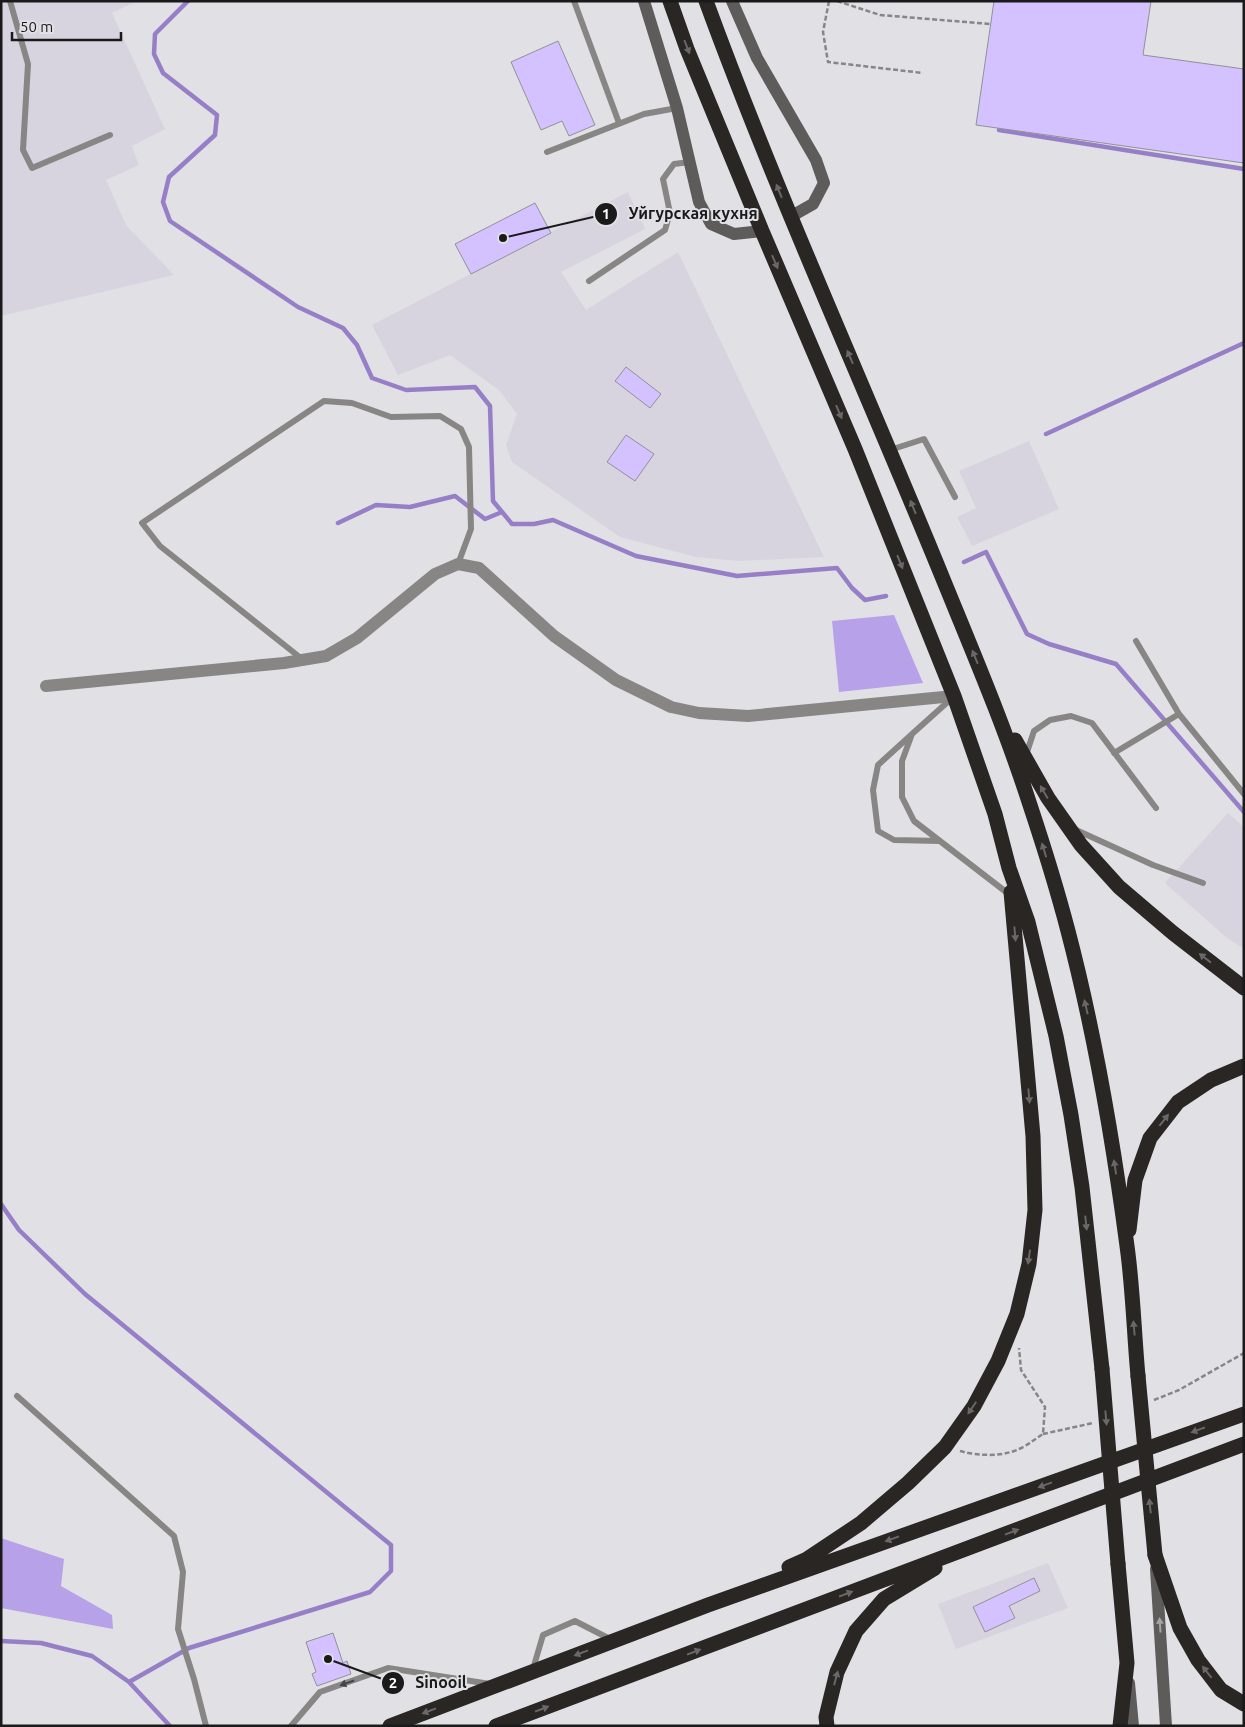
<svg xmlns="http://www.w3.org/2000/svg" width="1245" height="1727" viewBox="0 0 1245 1727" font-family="Ubuntu,sans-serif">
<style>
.built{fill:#d7d4e0}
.green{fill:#b7a1e8}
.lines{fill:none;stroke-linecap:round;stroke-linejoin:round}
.stream{stroke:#967fc7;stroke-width:4.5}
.building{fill:#d4c1ff;stroke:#929195}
.path{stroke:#868588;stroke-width:2.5;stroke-dasharray:5 2.5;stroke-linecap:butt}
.lane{stroke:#888685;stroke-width:6}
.street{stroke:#888685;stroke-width:12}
.secondary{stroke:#5e5c5a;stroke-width:12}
.highway{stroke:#292624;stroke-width:15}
.highway-bridge{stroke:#292624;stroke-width:15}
.oneway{fill:#696767}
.oneway2{fill:#a6a5a6}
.oneway3{fill:#464545}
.leader{fill:none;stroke:#1a1a1b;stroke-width:2}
.callout-dot{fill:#1a1a1b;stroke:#e1e0e4;stroke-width:2}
.mark-label{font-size:15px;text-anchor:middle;font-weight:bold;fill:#fff}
.callout-label{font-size:16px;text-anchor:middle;font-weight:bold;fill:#1a1a1b;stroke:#e1e0e4;stroke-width:4;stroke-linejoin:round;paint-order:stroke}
</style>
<rect width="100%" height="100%" fill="#e1e0e4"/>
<!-- built -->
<path class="built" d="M 1,1 L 137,1 L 112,13 L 165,129 L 132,146 L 139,165 L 106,180 L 126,225 L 174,275 L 1,316 Z
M 628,192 L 645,229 L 561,272 L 586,310 L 678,252 L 824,557 L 739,561 L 696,557 L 620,537 L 512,462 L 506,445 L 517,414 L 499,390 L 450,355 L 398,375 L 372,325 Z
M 1029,441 L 1059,509 L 972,546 L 957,517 L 976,508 L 959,471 Z
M 1228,813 L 1244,827 L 1244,949 L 1227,938 L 1165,883 Z
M 1048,1563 L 1068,1608 L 956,1649 L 938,1604 Z"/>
<!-- green -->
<path class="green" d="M 894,615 L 923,683 L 839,692 L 832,621 Z
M 1,1538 L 64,1559 L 61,1586 L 112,1615 L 113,1629 L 1,1608 Z"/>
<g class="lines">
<!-- stream -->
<path class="stream" d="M 188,1 L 155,34 L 154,54 L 163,73 L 217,115 L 215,135 L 169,177 L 163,202 L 170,221 L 298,307 L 343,328 L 357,345 L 372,378 L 406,390 L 475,387 L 490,406 L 493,501 L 512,524 L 534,524 L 553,520 L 636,556 L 737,576 L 837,568 L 852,588 L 865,600 L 886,596
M 999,130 L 1244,169
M 1046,434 L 1244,343
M 338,523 L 376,505 L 410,507 L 455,496 L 485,519 L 502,512
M 964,562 L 986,552 L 1027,634 L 1049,644 L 1116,664 L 1244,812
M 1,1204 L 19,1230 L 85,1294 L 391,1545 L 391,1571 L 370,1592 L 189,1648 L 129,1682
M 1,1641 L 41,1643 L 92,1656 L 129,1682 L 170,1726"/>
</g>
<!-- building -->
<path class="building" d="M 994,1 L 1151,1 L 1143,55 L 1244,69 L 1244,163 L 976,125 Z
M 558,41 L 595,125 L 569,136 L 562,121 L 541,130 L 511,62 Z
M 535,203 L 551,233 L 471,274 L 455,244 Z
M 626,367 L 661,394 L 650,408 L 615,381 Z
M 626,435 L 654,454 L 635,481 L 607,462 Z
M 1034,1578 L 1040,1591 L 1009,1606 L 1015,1618 L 985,1632 L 973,1607 Z
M 333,1633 L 343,1663 L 347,1661 L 351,1674 L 317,1686 L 312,1674 L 316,1672 L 306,1642 Z"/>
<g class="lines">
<!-- path -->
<path class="path" d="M 829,1 L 823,32 L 828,62 L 923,73
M 837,1 L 880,15 L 990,24
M 1154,1400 L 1179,1390 L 1244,1353
M 1043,1434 L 1093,1423
M 960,1451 C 978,1456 1002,1457 1019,1449 C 1028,1445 1035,1439 1043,1434 L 1045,1407 L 1021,1370 L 1019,1348"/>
<!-- lane -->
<path class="lane" d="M 10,1 L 28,64 L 23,150 L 32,168 L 110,135
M 574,1 L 619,123
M 547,152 L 644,114 L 677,108
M 589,281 L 665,230 L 670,213 L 663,179 L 674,164 L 690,162
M 890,450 L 924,439 L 955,497
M 1136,641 L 1179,714
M 302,659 L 160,546 L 142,523 L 324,401 L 352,403 L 391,417 L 440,416 L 461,429 L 469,447 L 471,529 L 458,564
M 951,699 L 912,734 L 902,761 L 902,797 L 914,821 L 1010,895
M 911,735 L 878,765 L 873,790 L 878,831 L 894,840 L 940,841
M 1114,753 L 1179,714 L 1244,794
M 1026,755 L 1034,731 L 1050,720 L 1071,716 L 1092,723 L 1156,808
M 1074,829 L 1153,865 L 1203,883
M 17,1396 L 174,1536 L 183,1572 L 178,1629 L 194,1679 L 206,1726
M 533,1669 L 543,1635 L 575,1621 L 612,1640
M 291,1726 L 320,1692 L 388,1668 L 490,1684"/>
<!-- street -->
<path class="street" d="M 46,686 L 284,663 L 326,656 L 357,638 L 435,574 L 458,564 L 479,568 L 554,636 L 616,680 L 671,707 L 699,713 L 748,716 L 954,696"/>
<!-- secondary -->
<path class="secondary" d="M 644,1 L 677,108 L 699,202 L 711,224 L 734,234 L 762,231
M 732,1 L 757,58 L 816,160 L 824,183 L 813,204 L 790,217
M 1156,1569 L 1166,1726
M 1129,1683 L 1133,1726"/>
<!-- highway -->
<path class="highway" d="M 670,1 L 687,49 L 762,231 L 855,449 L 954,696 L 995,814 L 1009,868 L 1028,922 L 1056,1036 L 1071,1115 L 1082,1187 L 1102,1369
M 706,1 C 777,195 863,383 941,574 C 972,650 1005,727 1030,805 C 1044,847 1057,889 1068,931 C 1095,1034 1113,1140 1127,1246 C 1133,1289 1134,1333 1138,1376
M 1015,740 L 1048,798 L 1081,845 L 1119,887 L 1173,933 L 1244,988
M 1129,1230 L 1135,1180 L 1150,1138 L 1178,1102 L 1211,1080 L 1244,1066
M 1155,1555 L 1180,1628 L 1198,1660 L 1221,1690 L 1244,1704
M 1118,1564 L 1127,1663 L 1120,1726
M 789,1567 L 807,1559 L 861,1523 L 908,1483 L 945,1447 L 974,1406 L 998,1361 L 1017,1314 L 1029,1264 L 1035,1210 L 1033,1136 L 1011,892
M 390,1726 L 708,1605 L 1244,1414
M 496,1726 L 1244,1444
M 827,1726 L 826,1717 L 837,1672 L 856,1631 L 884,1599 L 935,1568"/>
<!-- highway-bridge -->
<path class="highway-bridge" d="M 1102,1369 L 1118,1564
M 1138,1376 L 1155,1555"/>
</g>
<!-- one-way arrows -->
<defs><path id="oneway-solid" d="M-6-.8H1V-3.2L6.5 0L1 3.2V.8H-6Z" transform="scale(1.25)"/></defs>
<g class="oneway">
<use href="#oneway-solid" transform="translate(687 47) rotate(69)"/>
<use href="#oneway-solid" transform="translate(779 191) rotate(-112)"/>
<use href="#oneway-solid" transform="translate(775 262) rotate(67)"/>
<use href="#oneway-solid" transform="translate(850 357) rotate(-113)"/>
<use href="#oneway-solid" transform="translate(839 412) rotate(67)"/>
<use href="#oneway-solid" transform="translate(913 507) rotate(-112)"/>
<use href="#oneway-solid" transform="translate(900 562) rotate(68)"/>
<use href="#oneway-solid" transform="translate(975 657) rotate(-112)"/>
<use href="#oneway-solid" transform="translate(1044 792) rotate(-120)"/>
<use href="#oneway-solid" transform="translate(1044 850) rotate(-107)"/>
<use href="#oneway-solid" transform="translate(1015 934) rotate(85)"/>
<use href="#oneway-solid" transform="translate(1205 958) rotate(-142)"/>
<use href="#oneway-solid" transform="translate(1086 1007) rotate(-103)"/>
<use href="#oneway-solid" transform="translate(1029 1096) rotate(85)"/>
<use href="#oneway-solid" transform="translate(1164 1120) rotate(-52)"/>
<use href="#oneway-solid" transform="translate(1115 1167) rotate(-99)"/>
<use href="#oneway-solid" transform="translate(1086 1223) rotate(84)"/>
<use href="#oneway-solid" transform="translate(1029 1257) rotate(98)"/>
<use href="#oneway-solid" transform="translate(1134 1328) rotate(-95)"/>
<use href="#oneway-solid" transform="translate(972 1408) rotate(124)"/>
<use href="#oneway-solid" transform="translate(1106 1418) rotate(85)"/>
<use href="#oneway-solid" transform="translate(1198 1430) rotate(160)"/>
<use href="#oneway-solid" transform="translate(1045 1485) rotate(160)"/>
<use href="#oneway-solid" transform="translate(1150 1506) rotate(-96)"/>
<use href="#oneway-solid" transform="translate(1012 1532) rotate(-21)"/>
<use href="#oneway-solid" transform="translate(892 1539) rotate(160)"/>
<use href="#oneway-solid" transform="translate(846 1594) rotate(-21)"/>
<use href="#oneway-solid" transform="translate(694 1652) rotate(-21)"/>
<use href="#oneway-solid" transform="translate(581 1653) rotate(159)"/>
<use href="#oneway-solid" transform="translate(1207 1672) rotate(-128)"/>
<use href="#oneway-solid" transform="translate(836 1678) rotate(-75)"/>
<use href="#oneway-solid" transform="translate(542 1709) rotate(-21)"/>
<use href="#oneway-solid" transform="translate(429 1711) rotate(159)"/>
</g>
<use class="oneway2" href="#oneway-solid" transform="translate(1160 1625) rotate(-94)"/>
<use class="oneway3" href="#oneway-solid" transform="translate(347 1683) rotate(161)"/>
<!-- callouts -->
<path class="leader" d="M503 238L606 214M328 1659L393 1683"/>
<g class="callout-dot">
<circle cx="503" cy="238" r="5"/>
<circle cx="328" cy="1659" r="5"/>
<circle cx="606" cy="214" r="12"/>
<circle cx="393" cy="1683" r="12"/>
</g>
<g class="mark-label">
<text x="606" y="219">1</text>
<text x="393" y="1688">2</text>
</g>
<g class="callout-label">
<text x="693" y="219">Уйгурская кухня</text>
<text x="441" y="1688">Sinooil</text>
</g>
<!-- border -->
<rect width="1245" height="1727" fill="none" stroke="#1a1a1b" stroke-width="5"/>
<!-- scale -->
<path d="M12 32v8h109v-8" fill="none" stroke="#1a1a1b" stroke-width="2.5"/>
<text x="20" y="32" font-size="15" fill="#1a1a1b" stroke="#e1e0e4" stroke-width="4" paint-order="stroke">50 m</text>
</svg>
